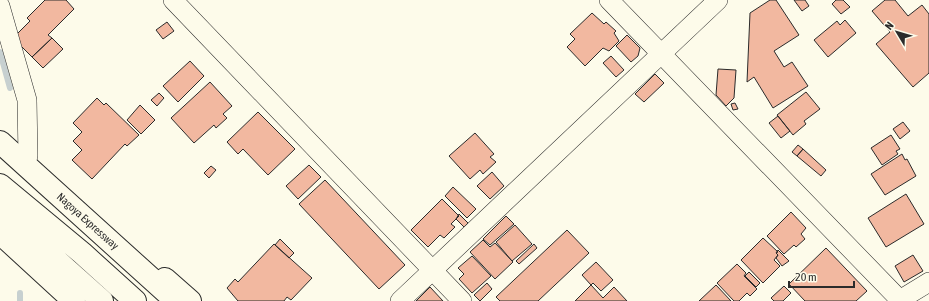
<svg xmlns="http://www.w3.org/2000/svg" width="929" height="301" viewBox="0 0 929 301" font-family="'Asap Condensed',sans-serif">
<style>
.lines{fill:none;stroke-linecap:round;stroke-linejoin:round}
.stream{stroke:#c7d0d0;stroke-width:6}
.building{fill:#f2b8a0;stroke:#2b2b2b}
.minor-casing{stroke:#2b2b2b;stroke-width:20}
.trunk-casing{stroke:#2b2b2b;stroke-width:24}
.motorway-casing{stroke:#2b2b2b;stroke-width:24}
.minor{stroke:#fdfbea;stroke-width:19}
.trunk{stroke:#fdfbea;stroke-width:22}
.motorway{stroke:#fdfbea;stroke-width:22}
.labels{text-anchor:middle;dominant-baseline:central;stroke-width:3;stroke-linejoin:round;paint-order:stroke}
.street-label{font-size:11px;fill:#2b2b2b;stroke:#fdfbea}
</style>
<rect width="100%" height="100%" fill="#fdfbea"/>
<g class="lines">
<!-- stream -->
<path class="stream" d="M 0,52 L 10,88
M 20,301 L 20,293"/>
</g>
<!-- building -->
<path class="building" d="M 45,0 L 66,0 L 74,9 L 48,35 L 52,38 L 32,57 L 13,38 L 30,21 L 27,18 Z
M 770,0 L 776,0 L 799,35 L 774,51 L 784,67 L 792,62 L 808,86 L 773,108 L 754,77 L 747,82 L 750,13 Z
M 794,0 L 805,0 L 809,6 L 802,11 Z
M 836,0 L 843,0 L 850,7 L 841,14 L 832,4 Z
M 885,0 L 895,0 L 908,16 L 922,5 L 929,14 L 929,73 L 913,87 L 876,44 L 890,32 L 872,11 Z
M 592,13 L 604,24 L 606,22 L 616,31 L 614,33 L 619,41 L 609,51 L 603,48 L 585,66 L 567,47 L 575,39 L 570,34 Z
M 845,20 L 856,33 L 828,57 L 814,40 L 837,21 L 840,25 Z
M 167,22 L 174,31 L 163,39 L 156,30 Z
M 627,35 L 640,48 L 638,56 L 631,62 L 616,46 Z
M 52,38 L 63,49 L 43,68 L 32,57 Z
M 611,56 L 624,70 L 616,77 L 603,63 Z
M 190,61 L 204,76 L 178,102 L 163,86 Z
M 718,69 L 736,70 L 734,98 L 726,106 L 716,95 Z
M 655,74 L 664,83 L 644,102 L 635,94 Z
M 210,82 L 232,106 L 223,114 L 227,118 L 216,128 L 214,125 L 194,143 L 171,118 Z
M 806,92 L 820,109 L 804,121 L 806,124 L 793,135 L 777,115 Z
M 159,93 L 164,98 L 157,106 L 151,100 Z
M 97,98 L 104,105 L 106,103 L 139,135 L 127,146 L 125,144 L 92,179 L 72,160 L 82,150 L 73,141 L 82,132 L 73,123 Z
M 735,103 L 738,109 L 733,110 L 731,104 Z
M 140,105 L 155,120 L 141,134 L 127,120 Z
M 258,112 L 295,149 L 268,175 L 243,149 L 238,154 L 227,142 Z
M 778,116 L 790,131 L 781,138 L 769,123 Z
M 903,122 L 910,131 L 900,139 L 893,129 Z
M 475,133 L 494,154 L 490,157 L 496,162 L 483,174 L 480,170 L 470,179 L 449,156 Z
M 891,135 L 900,149 L 896,151 L 898,154 L 882,165 L 871,148 Z
M 798,145 L 803,149 L 797,156 L 792,152 Z
M 803,149 L 826,170 L 821,176 L 797,156 Z
M 902,154 L 905,160 L 907,159 L 916,176 L 885,195 L 871,174 Z
M 309,165 L 321,177 L 298,199 L 286,186 Z
M 211,166 L 216,170 L 209,178 L 204,173 Z
M 492,172 L 504,186 L 490,199 L 477,186 Z
M 325,180 L 405,265 L 379,289 L 299,204 Z
M 453,187 L 476,209 L 467,218 L 445,196 Z
M 906,194 L 924,224 L 886,247 L 868,218 Z
M 442,199 L 459,216 L 451,224 L 455,227 L 444,238 L 440,235 L 428,247 L 411,230 Z
M 791,212 L 806,228 L 801,234 L 805,239 L 796,247 L 794,245 L 784,254 L 767,236 Z
M 459,214 L 468,223 L 464,227 L 456,219 Z
M 506,216 L 514,224 L 490,245 L 483,239 Z
M 515,225 L 532,244 L 512,261 L 496,242 Z
M 567,230 L 589,253 L 538,301 L 500,301 L 496,297 Z
M 763,238 L 778,252 L 776,253 L 778,255 L 774,260 L 780,266 L 763,283 L 741,260 Z
M 280,239 L 294,253 L 289,258 L 275,245 Z
M 483,240 L 490,247 L 495,243 L 513,262 L 495,279 L 470,252 Z
M 274,244 L 312,278 L 291,300 L 287,297 L 284,301 L 238,301 L 227,288 L 235,279 L 238,282 Z
M 534,244 L 537,248 L 519,264 L 516,261 Z
M 826,248 L 867,291 L 856,301 L 805,301 L 789,284 Z
M 778,250 L 789,261 L 782,266 L 776,258 L 778,255 L 776,253 Z
M 913,255 L 923,271 L 904,282 L 895,266 Z
M 472,256 L 491,276 L 472,293 L 459,279 L 464,274 L 458,268 Z
M 596,262 L 613,280 L 601,291 L 593,283 L 591,285 L 582,275 Z
M 737,264 L 746,273 L 744,276 L 757,289 L 750,296 L 747,293 L 739,301 L 734,301 L 717,283 Z
M 749,272 L 760,283 L 756,287 L 745,276 Z
M 487,283 L 492,289 L 480,301 L 474,295 Z
M 591,285 L 603,298 L 614,287 L 627,301 L 575,301 Z
M 716,285 L 731,301 L 699,301 Z
M 784,286 L 791,293 L 783,301 L 774,301 L 771,298 Z
M 430,287 L 443,301 L 416,301 Z"/>
<g class="lines">
<defs>
<path id="minor" d="M 173,0 L 462,301
M 609,0 L 901,301
M 0,6 L 27,100 L 28,156
M 400,301 L 718,0
M 898,301 L 929,282"/>
<path id="trunk" d="M 0,233 L 74,301
M 165,279 L 190,301"/>
<path id="motorway" d="M 0,142 L 176,301
M 0,185 L 82,253 L 135,301
M 0,210 L 102,301"/>
</defs>
<!-- minor casing -->
<use href="#minor" class="minor-casing"/>
<!-- trunk casing -->
<use href="#trunk" class="trunk-casing"/>
<!-- motorway casing -->
<use href="#motorway" class="motorway-casing"/>
<!-- minor -->
<use href="#minor" class="minor"/>
<!-- trunk -->
<use href="#trunk" class="trunk"/>
<!-- motorway -->
<use href="#motorway" class="motorway"/>
</g>
<g class="labels">
<!-- street labels -->
<g class="street-label">
<text transform="translate(88 221) rotate(42)">Nagoya Expressway</text>
</g>
</g>
<!-- north arrow -->
<g transform="translate(897 32) rotate(308)" stroke="#fdfbea" stroke-width="3" paint-order="stroke">
<path d="M0-3L7 15L0 10L-7 15Z" fill="#2b2b2b"/>
<text y="-6" font-size="11" font-weight="bold" text-anchor="middle" fill="#2b2b2b">N</text>
</g>
<!-- scale -->
<path d="M789 281v6h65v-6" fill="none" stroke="#2b2b2b" stroke-width="2"/>
<text x="795" y="281" font-size="12" fill="#2b2b2b" stroke="#fdfbea" stroke-width="3" paint-order="stroke">20 m</text>
</svg>
